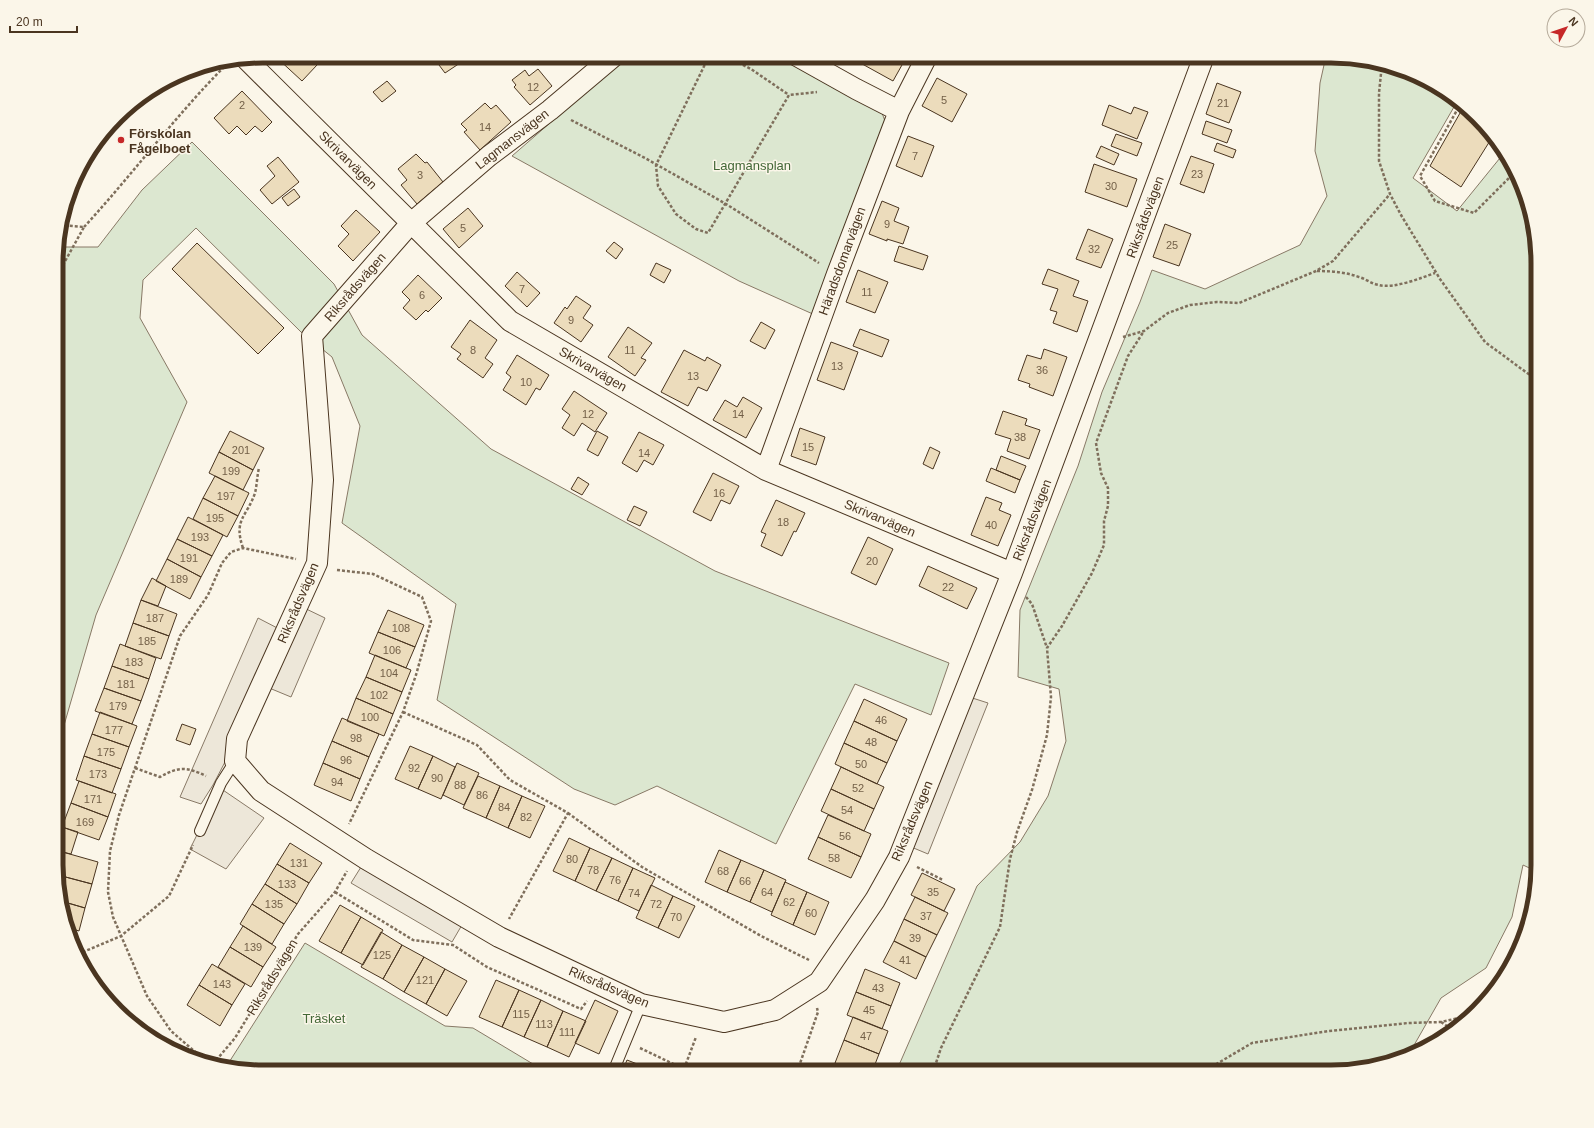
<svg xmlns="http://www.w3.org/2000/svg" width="1594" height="1128" viewBox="0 0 1594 1128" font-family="Helvetica,sans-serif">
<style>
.green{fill:#dce7d0;stroke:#887966}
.parking{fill:#ede7d9;stroke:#887966}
.building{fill:#ecdcbc;stroke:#4a3520}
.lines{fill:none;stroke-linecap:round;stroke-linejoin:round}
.service-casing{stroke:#4a3520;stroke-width:12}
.minor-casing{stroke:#4a3520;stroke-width:22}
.path{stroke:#7f6f5c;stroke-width:2.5;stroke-dasharray:3 2;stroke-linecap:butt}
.service{stroke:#fbf6e9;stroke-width:10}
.minor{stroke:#fbf6e9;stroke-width:20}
.poi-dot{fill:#c62828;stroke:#fbf6e9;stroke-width:1.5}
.labels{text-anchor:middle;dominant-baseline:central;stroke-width:3;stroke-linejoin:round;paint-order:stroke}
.number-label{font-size:11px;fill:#725f47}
.poi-label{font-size:13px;font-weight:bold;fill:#4a3520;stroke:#fbf6e9;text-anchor:start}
.street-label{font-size:13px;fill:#4a3520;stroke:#fbf6e9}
.park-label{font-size:13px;fill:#436837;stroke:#fbf6e9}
.rim{fill:none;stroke:#4a3520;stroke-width:5}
</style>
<rect width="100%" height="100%" fill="#fbf6e9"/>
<!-- green -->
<path class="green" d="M 627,56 L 778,56 L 882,113 L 885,121 L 815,315 L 739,281 L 512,156 Z
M 1326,56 L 1344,56 L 1397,67 L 1457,99 L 1458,100 L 1413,178 L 1457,211 L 1504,153 L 1517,171 L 1538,250 L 1538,872 L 1523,865 L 1512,917 L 1486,968 L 1441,998 L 1409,1054 L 1384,1065 L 1331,1072 L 896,1072 L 977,886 L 1020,842 L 1048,796 L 1066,741 L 1059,689 L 1018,677 L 1020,610 L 1078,466 L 1102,392 L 1140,302 L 1152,270 L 1205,289 L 1300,245 L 1327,196 L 1315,151 L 1320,83 Z
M 192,142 L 334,284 L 362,335 L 491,449 L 715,571 L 949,663 L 931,715 L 855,684 L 776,844 L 657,786 L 615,805 L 574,789 L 437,700 L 456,604 L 342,523 L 360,426 L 332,357 L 301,332 L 196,228 L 143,280 L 140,318 L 187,402 L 96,615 L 58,746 L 58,247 L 98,247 L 142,190 Z
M 305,943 L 445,1026 L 473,1028 L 533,1064 L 529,1072 L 250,1072 L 226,1067 Z"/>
<!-- parking -->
<path class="parking" d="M 298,605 L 325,618 L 291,697 L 262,685 L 237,739 L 213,785 L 201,804 L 180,797 L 258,618 L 285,632 Z
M 963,695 L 988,703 L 928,854 L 904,844 Z
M 220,788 L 264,818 L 226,869 L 190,849 Z
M 366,859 L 466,918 L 452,942 L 351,883 Z"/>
<!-- building -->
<path class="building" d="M 277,56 L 311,56 L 309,58 L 317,65 L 302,81 L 276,57 Z
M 450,56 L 455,56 L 460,63 L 445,73 L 439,65 Z
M 574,56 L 592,56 L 581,65 Z
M 857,56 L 907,56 L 893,81 L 855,60 Z
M 1157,56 L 1176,56 L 1173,62 Z
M 538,69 L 552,86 L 530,105 L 514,87 L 516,85 L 512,80 L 525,70 L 529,76 Z
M 937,78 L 967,94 L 952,122 L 922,106 Z
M 387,81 L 396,91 L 382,102 L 373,92 Z
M 1217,83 L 1241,92 L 1229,123 L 1206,114 Z
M 242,91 L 272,122 L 262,132 L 255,126 L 246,135 L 237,126 L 229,134 L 214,118 Z
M 485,103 L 491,109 L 496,105 L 511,122 L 480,150 L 464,132 L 467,130 L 461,124 Z
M 1109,105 L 1131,114 L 1134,107 L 1148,112 L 1137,139 L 1102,125 Z
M 1464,106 L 1487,127 L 1493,136 L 1461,187 L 1430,166 Z
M 1206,121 L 1232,130 L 1227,143 L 1202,134 Z
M 1116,134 L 1142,143 L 1137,156 L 1111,146 Z
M 908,136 L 934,146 L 922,177 L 896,166 Z
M 1217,143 L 1236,150 L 1233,158 L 1214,151 Z
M 1101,146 L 1119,154 L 1114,165 L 1096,157 Z
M 416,154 L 425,163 L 427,162 L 443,182 L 417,204 L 401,185 L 407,180 L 398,169 Z
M 1191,156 L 1214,164 L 1204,193 L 1180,184 Z
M 278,157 L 299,182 L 272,204 L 260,190 L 275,176 L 267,166 Z
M 1094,164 L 1137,179 L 1127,207 L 1085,192 Z
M 294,189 L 300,197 L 288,206 L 282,198 Z
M 882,201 L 899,208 L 894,221 L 909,227 L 903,244 L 887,239 L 887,241 L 869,234 Z
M 468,208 L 483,226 L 459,248 L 443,229 Z
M 356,210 L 380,232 L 353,261 L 338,246 L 349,234 L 341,226 Z
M 1165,224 L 1191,234 L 1179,266 L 1153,257 Z
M 1088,229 L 1113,239 L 1101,268 L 1076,259 Z
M 614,242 L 623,249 L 616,259 L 606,251 Z
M 197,243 L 284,328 L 258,354 L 172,269 Z
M 899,246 L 928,256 L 923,270 L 894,261 Z
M 656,263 L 671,270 L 664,283 L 650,275 Z
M 1048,269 L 1079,281 L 1073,296 L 1088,301 L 1077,332 L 1053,323 L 1057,312 L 1050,310 L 1058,289 L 1042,284 Z
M 858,270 L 888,282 L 875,313 L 846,302 Z
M 517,272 L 540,293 L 527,307 L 505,286 Z
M 418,275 L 442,298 L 428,312 L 426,310 L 416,320 L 403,308 L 410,300 L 402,292 Z
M 576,296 L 591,306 L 583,318 L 593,325 L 581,342 L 554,323 L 565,307 L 567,309 Z
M 470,320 L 497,340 L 485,358 L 493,364 L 483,378 L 457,359 L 461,354 L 451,347 Z
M 761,322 L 775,330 L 765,349 L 750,341 Z
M 628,327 L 652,343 L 641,358 L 646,360 L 635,376 L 608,357 Z
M 860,329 L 889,340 L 882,357 L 853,346 Z
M 831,342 L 858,352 L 844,390 L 817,380 Z
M 1044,349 L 1067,357 L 1053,396 L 1029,387 L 1030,384 L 1018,380 L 1027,355 L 1041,359 Z
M 684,350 L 705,361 L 707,357 L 721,365 L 707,391 L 698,387 L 688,406 L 661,392 Z
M 517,355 L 549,375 L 540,390 L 536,388 L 526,405 L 503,390 L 511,377 L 506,373 Z
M 574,391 L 607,413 L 595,432 L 582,423 L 574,436 L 562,428 L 570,415 L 562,409 Z
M 743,397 L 762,408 L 746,438 L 713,420 L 725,400 L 737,407 Z
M 1003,411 L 1027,419 L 1025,425 L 1040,430 L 1029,459 L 1007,451 L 1011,439 L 995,434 Z
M 800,428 L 825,437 L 816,465 L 791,456 Z
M 230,431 L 264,448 L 253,470 L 219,452 Z
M 597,431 L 608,437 L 598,456 L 587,450 Z
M 639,432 L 664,445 L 653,465 L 644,460 L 637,472 L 622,463 Z
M 930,447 L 940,452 L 933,469 L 923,464 Z
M 219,452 L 253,470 L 243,490 L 209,473 Z
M 1001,456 L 1026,466 L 1020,480 L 996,470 Z
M 991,468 L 1020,480 L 1015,493 L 986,481 Z
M 713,473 L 739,486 L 730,504 L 721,500 L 711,521 L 693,512 Z
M 215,476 L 249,493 L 238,516 L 203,498 Z
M 578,477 L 589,484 L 582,495 L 571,489 Z
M 986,497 L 1002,503 L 999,510 L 1011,515 L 998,546 L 971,535 Z
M 203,498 L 238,516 L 227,537 L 193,519 Z
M 776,500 L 805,513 L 796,532 L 794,531 L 782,556 L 761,546 L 766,534 L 761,532 Z
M 634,506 L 647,512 L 640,526 L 627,520 Z
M 188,517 L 223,535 L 212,556 L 177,539 Z
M 868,537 L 893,549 L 876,585 L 851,573 Z
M 177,539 L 212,556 L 201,577 L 167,559 Z
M 167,559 L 201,577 L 190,599 L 156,581 Z
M 928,566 L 977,588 L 967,609 L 919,586 Z
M 152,578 L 166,586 L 158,606 L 141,600 Z
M 141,600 L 177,614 L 169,636 L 133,623 Z
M 388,610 L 424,625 L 415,647 L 378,632 Z
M 133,623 L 169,636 L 161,659 L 125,646 Z
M 378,632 L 415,647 L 406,668 L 369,653 Z
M 120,644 L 156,658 L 149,679 L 112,666 Z
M 375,655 L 411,670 L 402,692 L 366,677 Z
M 112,666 L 149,679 L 141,701 L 104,688 Z
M 366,677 L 402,692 L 393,714 L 356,698 Z
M 104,688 L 141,701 L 132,724 L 95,711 Z
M 356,698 L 393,714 L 384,736 L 347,721 Z
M 864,699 L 907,719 L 897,741 L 854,721 Z
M 100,712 L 137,726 L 129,747 L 92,734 Z
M 342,718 L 379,734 L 369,757 L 332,741 Z
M 854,721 L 897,741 L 887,763 L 844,743 Z
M 182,724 L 196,729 L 190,745 L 176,740 Z
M 92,734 L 129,747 L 121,769 L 84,756 Z
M 332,741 L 369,757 L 360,779 L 323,763 Z
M 844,743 L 887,763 L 877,784 L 835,764 Z
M 410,746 L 433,756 L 418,789 L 395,779 Z
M 84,756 L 121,769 L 112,793 L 76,780 Z
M 433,756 L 455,767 L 441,799 L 418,789 Z
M 323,763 L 360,779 L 351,801 L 314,785 Z
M 457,763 L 479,773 L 464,805 L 443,795 Z
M 841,767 L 884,787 L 874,809 L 831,789 Z
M 478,776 L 500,786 L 486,818 L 463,808 Z
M 79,781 L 116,794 L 108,817 L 71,803 Z
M 500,786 L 522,796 L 508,828 L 486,818 Z
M 831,789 L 874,809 L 864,831 L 821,811 Z
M 522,796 L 545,806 L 530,838 L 508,828 Z
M 71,803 L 108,817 L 99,840 L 62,827 Z
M 828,815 L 871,834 L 861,857 L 818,837 Z
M 62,827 L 78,832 L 71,854 L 58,851 L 58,839 Z
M 818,837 L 861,857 L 851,878 L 808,859 Z
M 569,838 L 590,848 L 575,881 L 553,871 Z
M 290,843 L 322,863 L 309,883 L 277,864 Z
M 590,848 L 612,858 L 596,891 L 575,881 Z
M 719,850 L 741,860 L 727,892 L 705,882 Z
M 59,851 L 98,862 L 92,884 L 58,875 L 58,858 Z
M 612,858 L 633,868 L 618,901 L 596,891 Z
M 741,860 L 764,870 L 750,902 L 727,892 Z
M 277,864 L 309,883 L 297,904 L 265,884 Z
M 633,868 L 655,878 L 639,911 L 618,901 Z
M 764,870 L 786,880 L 772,912 L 750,902 Z
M 922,873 L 955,889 L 944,911 L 911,895 Z
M 58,875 L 92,884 L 85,908 L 61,901 L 58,891 Z
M 785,882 L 807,892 L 793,925 L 771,915 Z
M 265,884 L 297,904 L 284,924 L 252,904 Z
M 651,885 L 673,896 L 658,928 L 636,918 Z
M 807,892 L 829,902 L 815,935 L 793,925 Z
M 673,896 L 695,906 L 679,938 L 658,928 Z
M 915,897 L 948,913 L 937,935 L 904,919 Z
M 61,901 L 85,908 L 79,931 L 70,928 Z
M 252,904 L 284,924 L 272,944 L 240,924 Z
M 340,905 L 361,917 L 341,953 L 319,941 Z
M 361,917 L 383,930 L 363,965 L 341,953 Z
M 904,919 L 937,935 L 926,957 L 894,941 Z
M 243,926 L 276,947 L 263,967 L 230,947 Z
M 381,932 L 402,945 L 383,979 L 361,967 Z
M 894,941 L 926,957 L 916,979 L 883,962 Z
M 402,945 L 424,957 L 404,992 L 383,979 Z
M 230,947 L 263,967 L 251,987 L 218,967 Z
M 424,957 L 445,969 L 426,1004 L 404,992 Z
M 212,964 L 245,984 L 232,1005 L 199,985 Z
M 445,969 L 467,981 L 447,1016 L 426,1004 Z
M 865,969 L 900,983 L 891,1006 L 856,992 Z
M 496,980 L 519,990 L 502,1027 L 479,1017 Z
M 199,985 L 232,1005 L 220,1026 L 187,1005 Z
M 519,990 L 541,1000 L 524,1037 L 502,1027 Z
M 856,992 L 891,1006 L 882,1029 L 847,1015 Z
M 541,1000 L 563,1011 L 547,1047 L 524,1037 Z
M 595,1000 L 618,1011 L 599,1054 L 575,1043 Z
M 563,1011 L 586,1021 L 569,1057 L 547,1047 Z
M 853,1017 L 888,1031 L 879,1054 L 844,1040 Z
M 844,1040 L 879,1054 L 872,1072 L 858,1072 L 835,1063 Z
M 627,1060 L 650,1069 L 649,1072 L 622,1072 Z
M 835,1063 L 858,1072 L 832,1072 Z"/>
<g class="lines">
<defs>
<path id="service" d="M 200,831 L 221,783 L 235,761
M 613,1072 L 641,1004"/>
<path id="minor" d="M 614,56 L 550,110 L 489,156 L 411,223 L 312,336 L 323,480 L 317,563 L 237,739 L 235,761 L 261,791 L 366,859 L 499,937 L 641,1004 L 724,1022 L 775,1010 L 819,982 L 875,900 L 899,857 L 1012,573 L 1204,56
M 797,56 L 856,89 L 899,111
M 246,59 L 510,321 L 766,470 L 1012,573
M 766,470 L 837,274 L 899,111 L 927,56"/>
</defs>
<!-- service casing -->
<use href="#service" class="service-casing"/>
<!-- minor casing -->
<use href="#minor" class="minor-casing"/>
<!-- path -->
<path class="path" d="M 709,56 L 656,165 L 658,186 L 676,214 L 696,229 L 708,233 L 789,95 L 817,92
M 725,56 L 751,69 L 789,95
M 1382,64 L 1379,93 L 1379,161 L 1390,194 L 1401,215 L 1440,279 L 1485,342 L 1538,381
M 1461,103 L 1420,176 L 1435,201 L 1474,213 L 1509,178 L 1518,178
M 571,120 L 645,158 L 726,204 L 819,263
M 84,227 C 133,174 175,116 226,65
M 1317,271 C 1331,271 1345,272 1359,277 C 1366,279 1372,284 1379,285 C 1394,289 1421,278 1435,273
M 58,274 L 84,227 L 61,225
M 1123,337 L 1144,331 L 1168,313 L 1190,305 L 1217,302 L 1239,303 L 1316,271 L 1333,261 L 1390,194
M 243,548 C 233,519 247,517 255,493 C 257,485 257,476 259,468
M 337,570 L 373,574 L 422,597 L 431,621 L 416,675 L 403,712 L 349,824
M 1026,597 L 1032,604 L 1047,648
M 403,712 L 477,745 L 510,780 L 568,813 L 509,919
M 135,768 L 160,777 C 179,766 187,767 206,776
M 568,813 L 642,867 L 761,936 L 809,960
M 917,867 L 943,880
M 335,892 L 413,940 L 453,945 L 487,967 L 581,1009 L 587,1001
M 78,950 L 83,952 L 121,936 L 169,896 L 193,845
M 1441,1022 L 1453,1030
M 640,1048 L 690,1072
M 208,1063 L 171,1031 L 147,996 L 113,917 L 108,892 L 110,851 L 119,815 L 180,636 L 208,595 L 222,563 L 231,552 L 243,548 L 296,559
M 213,1064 L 235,1038 L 298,934 L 335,892 L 347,871
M 684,1069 L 696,1037
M 797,1072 L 818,1012 L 817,1008
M 933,1072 L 941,1048 L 1000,927 L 1010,859 L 1017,832 L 1032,790 L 1047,735 L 1051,697 L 1047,648 L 1062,626 L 1092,573 L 1104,545 L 1104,521 L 1108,506 L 1108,488 L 1101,473 L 1096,443 L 1128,356 L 1144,331
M 1203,1072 L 1252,1043 L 1329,1031 L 1408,1023 L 1441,1022 L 1472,1015"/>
<!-- service -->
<use href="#service" class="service"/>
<!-- minor -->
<use href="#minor" class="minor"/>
</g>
<!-- markers -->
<circle class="poi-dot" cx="121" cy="140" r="4"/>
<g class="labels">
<!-- number labels -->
<g class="number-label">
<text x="533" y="87">12</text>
<text x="944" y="100">5</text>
<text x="1223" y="103">21</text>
<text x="242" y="105">2</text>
<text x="485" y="127">14</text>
<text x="915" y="156">7</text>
<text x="1197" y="174">23</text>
<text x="420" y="175">3</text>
<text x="1111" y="186">30</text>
<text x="887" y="224">9</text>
<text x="463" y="228">5</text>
<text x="1172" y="245">25</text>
<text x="1094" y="249">32</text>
<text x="522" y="289">7</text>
<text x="867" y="292">11</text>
<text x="422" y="295">6</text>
<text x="571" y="320">9</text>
<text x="473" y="350">8</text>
<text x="630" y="350">11</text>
<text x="837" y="366">13</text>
<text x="1042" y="370">36</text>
<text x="693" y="376">13</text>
<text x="526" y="382">10</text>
<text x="588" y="414">12</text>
<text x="738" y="414">14</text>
<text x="1020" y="437">38</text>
<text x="808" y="447">15</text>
<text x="241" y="450">201</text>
<text x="644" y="453">14</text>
<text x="231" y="471">199</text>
<text x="719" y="493">16</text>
<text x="226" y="496">197</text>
<text x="215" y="518">195</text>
<text x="783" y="522">18</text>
<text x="991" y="525">40</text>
<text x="200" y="537">193</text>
<text x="189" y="558">191</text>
<text x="872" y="561">20</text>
<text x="179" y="579">189</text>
<text x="948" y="587">22</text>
<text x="155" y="618">187</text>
<text x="401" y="628">108</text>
<text x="147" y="641">185</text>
<text x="392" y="650">106</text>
<text x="134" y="662">183</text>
<text x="389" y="673">104</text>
<text x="126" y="684">181</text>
<text x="379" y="695">102</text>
<text x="118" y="706">179</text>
<text x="370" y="717">100</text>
<text x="881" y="720">46</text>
<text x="114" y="730">177</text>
<text x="356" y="738">98</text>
<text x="871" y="742">48</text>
<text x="106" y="752">175</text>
<text x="346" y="760">96</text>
<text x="861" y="764">50</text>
<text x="414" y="768">92</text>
<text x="98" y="774">173</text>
<text x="437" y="778">90</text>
<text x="337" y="782">94</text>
<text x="460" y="785">88</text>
<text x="858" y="788">52</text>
<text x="482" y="795">86</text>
<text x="93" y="799">171</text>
<text x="504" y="807">84</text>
<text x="847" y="810">54</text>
<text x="526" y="817">82</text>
<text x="85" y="822">169</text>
<text x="845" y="836">56</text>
<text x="834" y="858">58</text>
<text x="572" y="859">80</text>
<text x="299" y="863">131</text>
<text x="593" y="870">78</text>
<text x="723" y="871">68</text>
<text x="615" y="880">76</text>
<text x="745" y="881">66</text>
<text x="287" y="884">133</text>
<text x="767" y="892">64</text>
<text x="933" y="892">35</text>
<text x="634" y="893">74</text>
<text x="789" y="902">62</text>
<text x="274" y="904">135</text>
<text x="656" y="904">72</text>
<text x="811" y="913">60</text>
<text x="926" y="916">37</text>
<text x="676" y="917">70</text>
<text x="915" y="938">39</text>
<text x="253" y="947">139</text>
<text x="382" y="955">125</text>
<text x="905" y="960">41</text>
<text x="425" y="980">121</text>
<text x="222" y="984">143</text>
<text x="878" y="988">43</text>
<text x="869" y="1010">45</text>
<text x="521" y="1014">115</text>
<text x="544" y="1024">113</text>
<text x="567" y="1032">111</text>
<text x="866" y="1036">47</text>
</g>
<!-- poi labels -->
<g class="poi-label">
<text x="129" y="133">Förskolan<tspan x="129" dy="15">Fågelboet</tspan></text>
</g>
<!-- street labels -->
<g class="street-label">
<text transform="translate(512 139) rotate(-38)">Lagmansvägen</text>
<text transform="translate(348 160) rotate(45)">Skrivarvägen</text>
<text transform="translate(1145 217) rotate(-70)">Riksrådsvägen</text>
<text transform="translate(842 261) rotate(-70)">Häradsdomarvägen</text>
<text transform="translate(355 287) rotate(-49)">Riksrådsvägen</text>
<text transform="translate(593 369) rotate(30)">Skrivarvägen</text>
<text transform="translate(880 518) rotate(23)">Skrivarvägen</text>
<text transform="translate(1032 520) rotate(-69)">Riksrådsvägen</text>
<text transform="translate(298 603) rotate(-67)">Riksrådsvägen</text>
<text transform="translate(912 821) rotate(-67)">Riksrådsvägen</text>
<text transform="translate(272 977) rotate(-59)">Riksrådsvägen</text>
<text transform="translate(609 987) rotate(23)">Riksrådsvägen</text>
</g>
<!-- park labels -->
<g class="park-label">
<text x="752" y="165">Lagmansplan</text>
<text x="324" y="1018">Träsket</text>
</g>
</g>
<!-- crop -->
<path d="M0 0H1594V1128H0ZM263 63H1331A200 200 0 0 1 1531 263V865A200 200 0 0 1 1331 1065H263A200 200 0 0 1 63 865V263A200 200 0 0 1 263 63Z" fill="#fbf6e9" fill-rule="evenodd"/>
<path class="rim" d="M263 63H1331A200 200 0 0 1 1531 263V865A200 200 0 0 1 1331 1065H263A200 200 0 0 1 63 865V263A200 200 0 0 1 263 63Z"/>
<!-- north arrow -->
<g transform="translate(1566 28) rotate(50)"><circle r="19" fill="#fbf6e9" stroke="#b4a999"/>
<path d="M0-3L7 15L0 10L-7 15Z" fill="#c62828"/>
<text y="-6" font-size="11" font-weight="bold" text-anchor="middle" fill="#4a3520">N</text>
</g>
<!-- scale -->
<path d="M10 26v6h67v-6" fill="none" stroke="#4a3520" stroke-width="2"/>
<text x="16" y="26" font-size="12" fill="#4a3520" stroke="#fbf6e9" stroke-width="3" paint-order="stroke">20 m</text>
</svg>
